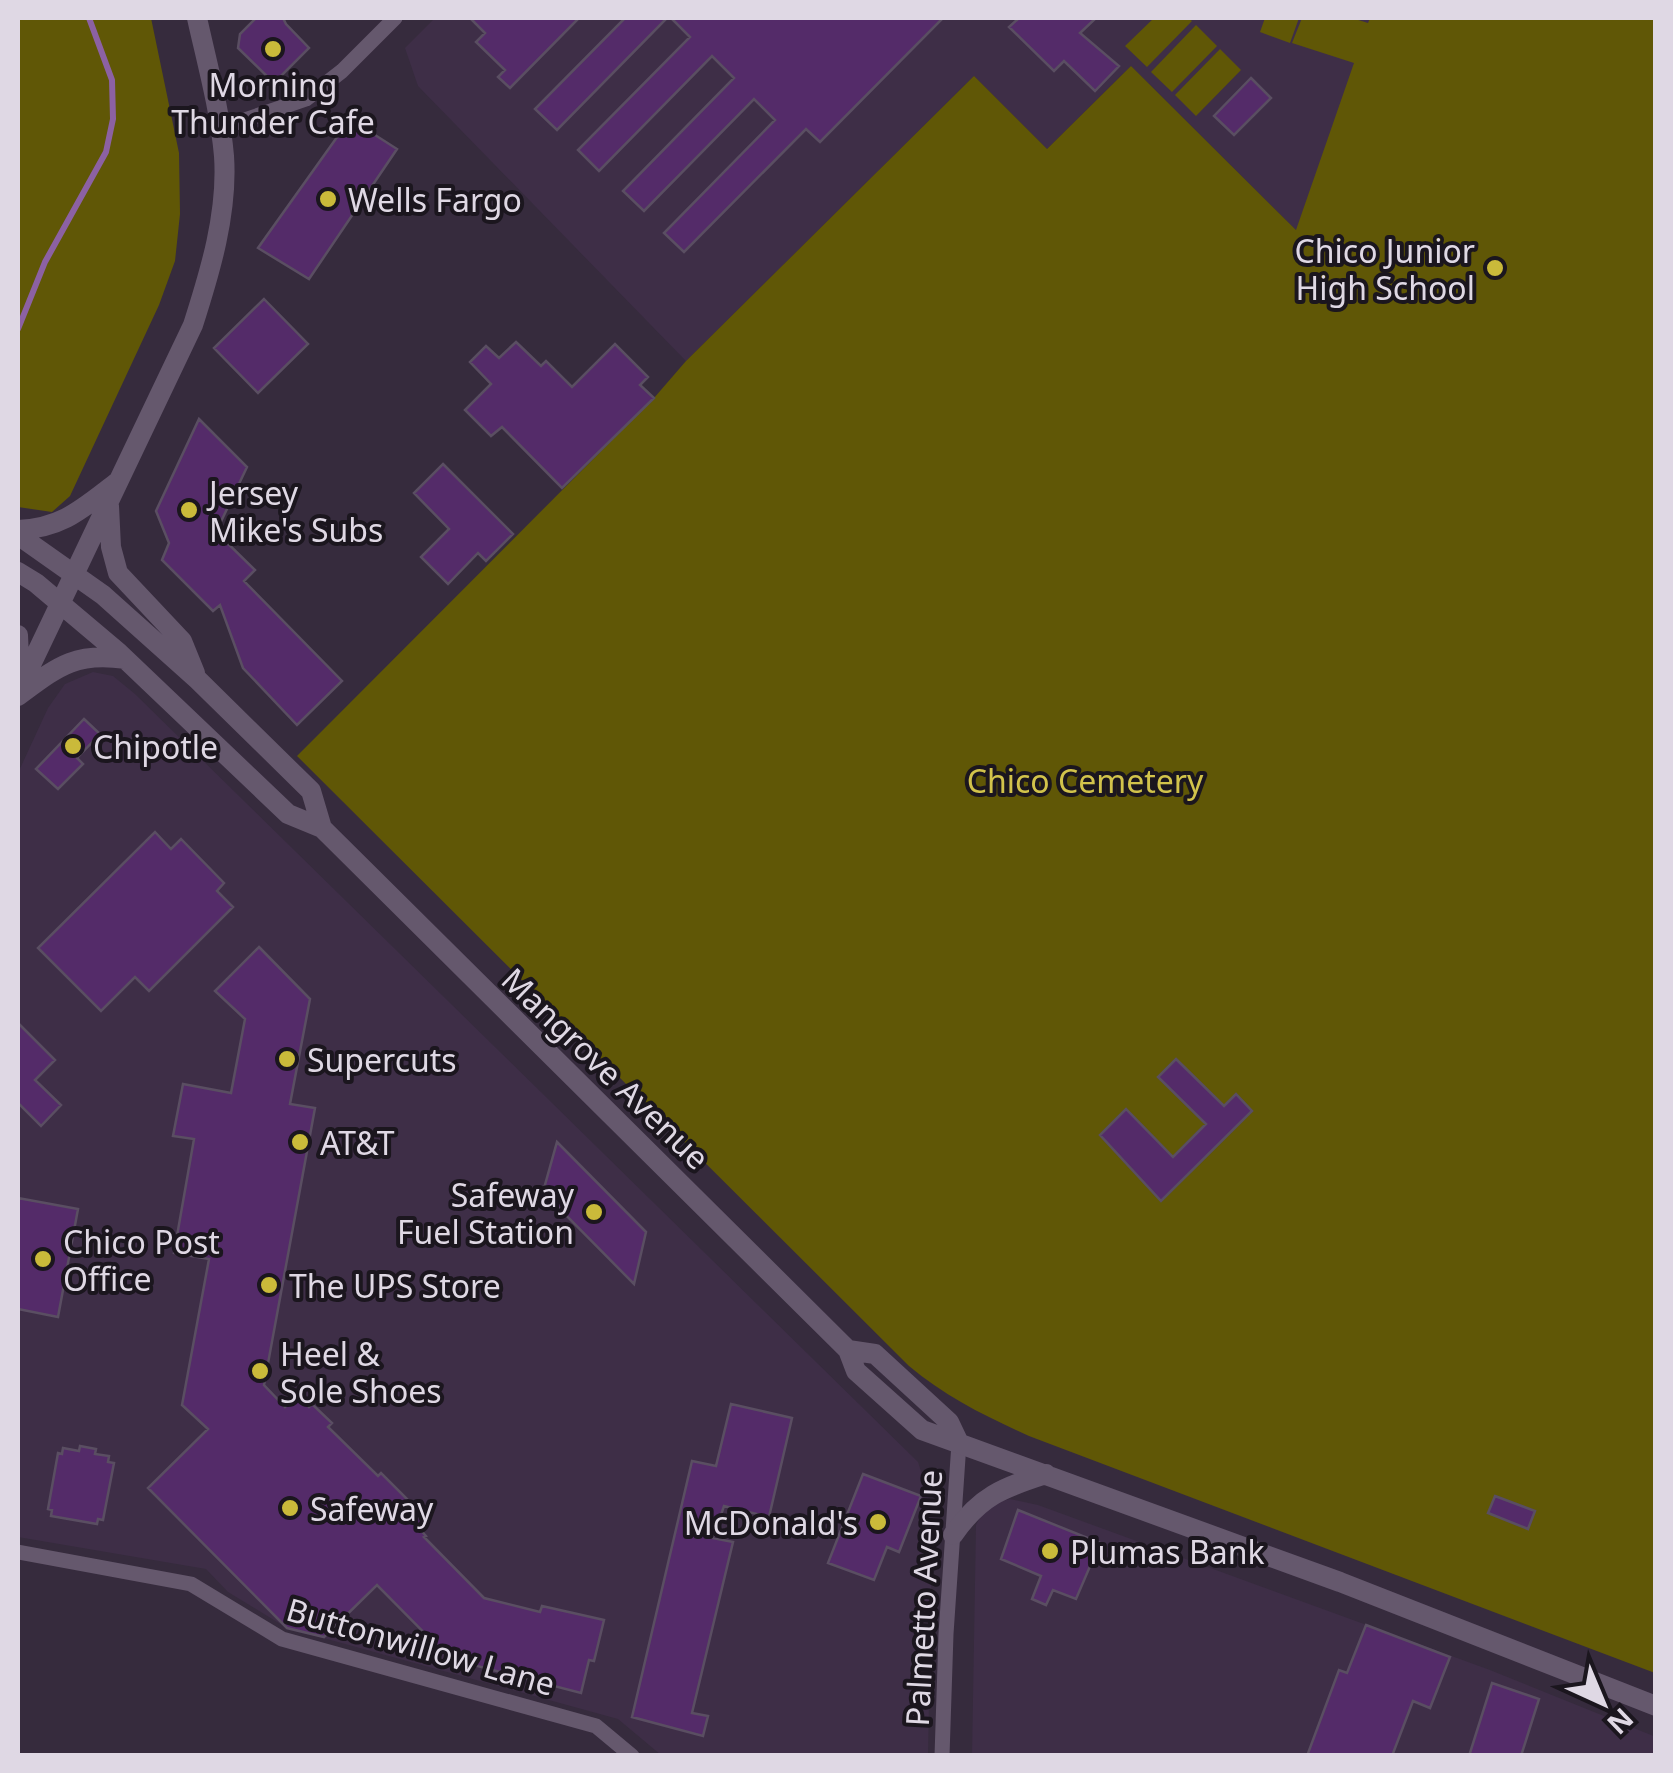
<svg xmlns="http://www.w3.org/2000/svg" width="1673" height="1773" viewBox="0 0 1673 1773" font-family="'Noto Sans',sans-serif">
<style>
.built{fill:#3e2e47}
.green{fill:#605706}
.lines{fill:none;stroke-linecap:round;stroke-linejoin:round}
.stream{stroke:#8c61a3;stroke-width:6}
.building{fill:#542b69;stroke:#5a4e62;stroke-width:2.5}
.minor{stroke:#65586d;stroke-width:15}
.tertiary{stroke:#65586d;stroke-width:20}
.poi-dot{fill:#caba3a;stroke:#1b161e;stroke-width:4}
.labels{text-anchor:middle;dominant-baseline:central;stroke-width:8;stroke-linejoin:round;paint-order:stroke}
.poi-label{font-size:32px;fill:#dfd8e4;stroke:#1b161e;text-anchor:start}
.park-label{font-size:32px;fill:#d2c34b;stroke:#1b161e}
.street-label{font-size:32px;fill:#dfd8e4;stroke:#1b161e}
</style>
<rect width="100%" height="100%" fill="#362b3d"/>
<!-- built -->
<path class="built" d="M 435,18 L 1655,18 L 1655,587 L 1131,66 L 1047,149 L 974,76 L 686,361 L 418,86 L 405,48 Z
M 93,672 L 113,676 L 135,694 L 918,1462 L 928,1493 L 932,1541 L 928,1755 L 661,1755 L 618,1719 L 287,1628 L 228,1592 L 206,1569 L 18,1537 L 18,773 L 48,708 L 65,684 Z
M 1010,1499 L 1038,1505 L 1490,1670 L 1656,1737 L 1655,1756 L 972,1756 L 976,1525 L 982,1513 L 994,1503 Z"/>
<!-- green -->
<path class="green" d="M 18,18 L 151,18 L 179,153 L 180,214 L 175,261 L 159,305 L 70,496 L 52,512 L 18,507 Z
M 1154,18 L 1188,18 L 1192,21 L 1147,67 L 1125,46 Z
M 1265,18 L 1299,18 L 1290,43 L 1260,32 Z
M 1302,18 L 1352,18 L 1368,23 L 1370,18 L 1655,18 L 1655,1673 L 1029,1436 C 985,1416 946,1397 909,1366 L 297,756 L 654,398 L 686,361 L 974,76 L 1047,149 L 1131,66 L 1296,230 L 1354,63 L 1292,43 Z
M 1196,25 L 1217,46 L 1172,92 L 1151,72 Z
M 1220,49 L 1241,70 L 1196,116 L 1175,95 Z"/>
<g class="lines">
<!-- stream -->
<path class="stream" d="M 18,329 L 45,262 L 106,152 L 113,119 L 112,80 L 89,18"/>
</g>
<!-- building -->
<path class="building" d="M 256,18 L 283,18 L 286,24 L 309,48 L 274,83 L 238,48 L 240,34 Z
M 470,18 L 579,18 L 510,88 L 498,77 L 505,70 L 476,42 L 485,33 Z
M 625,18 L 667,18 L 557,130 L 535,109 Z
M 671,18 L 943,18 L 820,142 L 806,129 L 684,252 L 664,233 L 775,120 L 754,99 L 644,211 L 623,191 L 734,78 L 712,56 L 599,171 L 578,150 L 690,37 Z
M 1019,18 L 1096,18 L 1080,33 L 1119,66 L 1095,91 L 1064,61 L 1054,71 L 1009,27 Z
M 1251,78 L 1271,98 L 1234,135 L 1214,116 Z
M 350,119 L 397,149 L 309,279 L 258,248 Z
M 264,299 L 308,344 L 258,393 L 214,348 Z
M 516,342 L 541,366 L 546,361 L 572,387 L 615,344 L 648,377 L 640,385 L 654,398 L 562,488 L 502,427 L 491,436 L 465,410 L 491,384 L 470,362 L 486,346 L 499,358 Z
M 199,419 L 247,467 L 216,532 L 255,570 L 244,581 L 342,681 L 297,725 L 243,668 L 220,605 L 213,611 L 162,560 L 169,543 L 156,511 Z
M 443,464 L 513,534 L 486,561 L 478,553 L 448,584 L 421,557 L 449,529 L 414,493 Z
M 84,719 L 100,734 L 77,758 L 83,764 L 58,789 L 36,769 Z
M 155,832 L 171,849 L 181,839 L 224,883 L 217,891 L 233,907 L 149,991 L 135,977 L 101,1011 L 38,948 Z
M 259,947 L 310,999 L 290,1104 L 315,1108 L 264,1385 L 285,1407 L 298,1395 L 309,1407 L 312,1404 L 332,1423 L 328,1427 L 378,1476 L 381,1473 L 414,1506 L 411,1509 L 423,1522 L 418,1527 L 426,1536 L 424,1537 L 484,1598 L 540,1612 L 542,1606 L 604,1620 L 594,1661 L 589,1660 L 581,1693 L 450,1659 L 377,1585 L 324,1637 L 287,1628 L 148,1488 L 208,1429 L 182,1405 L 209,1259 L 174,1253 L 194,1139 L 173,1136 L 183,1084 L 231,1093 L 245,1019 L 215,991 Z
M 18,1023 L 55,1060 L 35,1080 L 61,1105 L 41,1126 L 18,1103 Z
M 1176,1059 L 1224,1106 L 1236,1094 L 1252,1111 L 1161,1201 L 1100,1135 L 1126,1109 L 1173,1157 L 1206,1124 L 1158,1077 Z
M 557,1142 L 646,1232 L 634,1284 L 543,1192 Z
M 18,1198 L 78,1209 L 58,1317 L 18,1309 Z
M 731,1404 L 792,1418 L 769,1517 L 724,1506 L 713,1538 L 733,1542 L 692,1713 L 708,1716 L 703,1736 L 632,1717 L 692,1461 L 716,1466 Z
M 80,1446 L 96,1449 L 95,1454 L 109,1456 L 108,1462 L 114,1463 L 103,1520 L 98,1519 L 97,1524 L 51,1516 L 52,1510 L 48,1509 L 58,1453 L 62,1454 L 63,1448 L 79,1451 Z
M 863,1474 L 921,1496 L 899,1552 L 887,1547 L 874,1580 L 828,1563 Z
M 1495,1496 L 1535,1511 L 1528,1529 L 1488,1513 Z
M 1018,1510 L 1100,1543 L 1076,1599 L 1053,1590 L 1046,1605 L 1032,1599 L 1041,1576 L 1001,1559 Z
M 1366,1625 L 1450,1657 L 1430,1708 L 1413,1701 L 1392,1756 L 1307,1756 L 1339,1670 L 1347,1673 Z
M 1492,1683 L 1539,1699 L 1521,1756 L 1469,1756 Z"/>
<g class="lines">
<!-- minor -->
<path class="minor" d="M 221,128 L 306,99 L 342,71 L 395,18
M 18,1552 L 191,1584 L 282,1639 L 596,1726 L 632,1756
M 942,1756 L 946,1634 L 959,1443"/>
<!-- tertiary -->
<path class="tertiary" d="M 109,506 L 111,547 L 118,573 L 182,641 L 195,673
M 18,530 C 62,528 82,509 116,483
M 18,535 L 103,595 L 198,680 L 311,791 L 322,828
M 18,572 L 36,583 L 119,653 L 288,814 L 322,828 L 848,1350 L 856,1371 L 922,1430 L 1340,1582 L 1656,1706
M 18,635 L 20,683
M 18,692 L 193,325 C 210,272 228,213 224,156 C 220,110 207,63 197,18
M 18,696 C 56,668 75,651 125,659
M 848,1350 L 875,1354 L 949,1422 L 959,1443
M 953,1535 C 980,1496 1002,1488 1046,1474"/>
</g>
<!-- markers -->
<g class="poi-dot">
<circle cx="273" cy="49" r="10"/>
<circle cx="328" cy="199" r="10"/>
<circle cx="1495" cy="268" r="10"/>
<circle cx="189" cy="510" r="10"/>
<circle cx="73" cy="746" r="10"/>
<circle cx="287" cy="1059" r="10"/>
<circle cx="300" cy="1142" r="10"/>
<circle cx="594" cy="1212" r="10"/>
<circle cx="43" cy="1259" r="10"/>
<circle cx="269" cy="1285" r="10"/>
<circle cx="260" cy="1371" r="10"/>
<circle cx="290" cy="1508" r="10"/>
<circle cx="878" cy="1522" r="10"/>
<circle cx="1050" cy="1551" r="10"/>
</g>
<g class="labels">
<!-- poi labels -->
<g class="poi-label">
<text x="273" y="84" text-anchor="middle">Morning<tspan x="273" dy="37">Thunder Cafe</tspan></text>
<text x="348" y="199">Wells Fargo</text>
<text x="1475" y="250" text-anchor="end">Chico Junior<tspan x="1475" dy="37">High School</tspan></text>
<text x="209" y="492">Jersey<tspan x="209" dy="37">Mike's Subs</tspan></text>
<text x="93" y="746">Chipotle</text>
<text x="307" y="1059">Supercuts</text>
<text x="320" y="1142">AT&amp;T</text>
<text x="574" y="1194" text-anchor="end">Safeway<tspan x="574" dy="37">Fuel Station</tspan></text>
<text x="63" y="1241">Chico Post<tspan x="63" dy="37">Office</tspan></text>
<text x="289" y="1285">The UPS Store</text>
<text x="280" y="1353">Heel &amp;<tspan x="280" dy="37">Sole Shoes</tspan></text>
<text x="310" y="1508">Safeway</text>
<text x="858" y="1522" text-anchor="end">McDonald's</text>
<text x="1070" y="1551">Plumas Bank</text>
</g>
<!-- park labels -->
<g class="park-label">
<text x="1085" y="780">Chico Cemetery</text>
</g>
<!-- street labels -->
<g class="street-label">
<text transform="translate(606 1068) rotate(44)">Mangrove Avenue</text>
<text transform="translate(923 1598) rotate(-87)">Palmetto Avenue</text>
<text transform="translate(421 1646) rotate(16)">Buttonwillow Lane</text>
</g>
</g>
<!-- border -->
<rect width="1673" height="1773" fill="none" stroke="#dfd8e4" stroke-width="40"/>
<!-- north arrow -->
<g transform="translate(1603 1703) rotate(136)" stroke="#1b161e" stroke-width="8" paint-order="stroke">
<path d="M0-8L18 38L0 25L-18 38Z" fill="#dfd8e4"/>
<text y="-15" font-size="28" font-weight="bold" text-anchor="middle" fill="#dfd8e4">N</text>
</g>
</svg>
